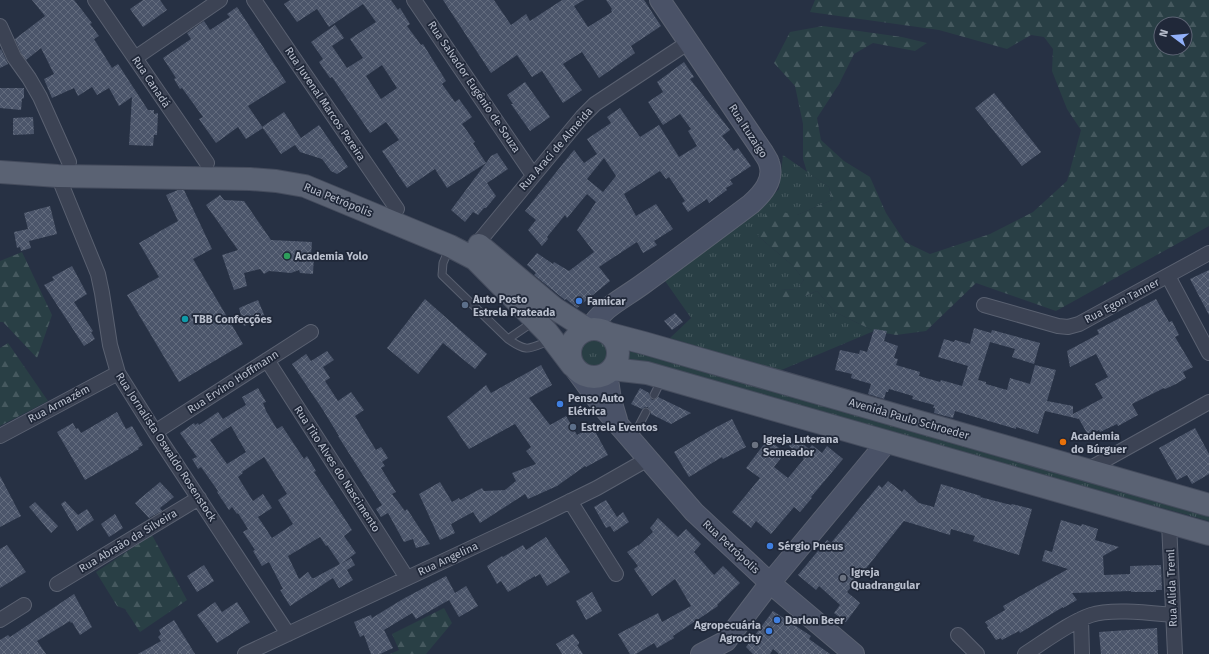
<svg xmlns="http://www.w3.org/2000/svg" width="1209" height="654" viewBox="0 0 1209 654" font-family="'Fira Sans',sans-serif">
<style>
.grass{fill:url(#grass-tufts)}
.forest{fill:url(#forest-firs);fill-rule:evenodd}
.building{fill:url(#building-cross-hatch);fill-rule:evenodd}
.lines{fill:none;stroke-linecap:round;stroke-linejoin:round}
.lane-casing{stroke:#5a6171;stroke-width:9}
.street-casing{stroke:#5a6171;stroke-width:16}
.secondary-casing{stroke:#5a6171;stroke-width:22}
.primary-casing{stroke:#454c5d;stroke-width:24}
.lane{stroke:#3c4354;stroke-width:7}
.street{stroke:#3c4354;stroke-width:14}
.secondary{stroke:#4a5267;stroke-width:20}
.primary{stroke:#5a6273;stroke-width:22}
.leisure-dot{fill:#2e9e5b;stroke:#202839;stroke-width:1.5}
.shop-dot{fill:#3f7fe0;stroke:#202839;stroke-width:1.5}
.service-dot{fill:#5c6f8a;stroke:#202839;stroke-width:1.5}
.culture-dot{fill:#0f9aa8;stroke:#202839;stroke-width:1.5}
.food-dot{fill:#e8710a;stroke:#202839;stroke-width:1.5}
.worship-dot{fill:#6b7280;stroke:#202839;stroke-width:1.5}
.labels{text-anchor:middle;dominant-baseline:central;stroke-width:3.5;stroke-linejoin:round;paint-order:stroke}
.street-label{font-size:11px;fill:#b9bfcd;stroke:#202839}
.poi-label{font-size:11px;font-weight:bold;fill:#b9bfcd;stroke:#202839;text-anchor:start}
</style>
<defs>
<pattern id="grass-tufts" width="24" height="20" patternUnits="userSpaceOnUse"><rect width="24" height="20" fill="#293f45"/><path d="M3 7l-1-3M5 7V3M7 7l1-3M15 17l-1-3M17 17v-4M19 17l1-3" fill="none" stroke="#46595f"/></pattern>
<pattern id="forest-firs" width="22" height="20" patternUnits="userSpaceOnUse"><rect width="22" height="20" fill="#293f45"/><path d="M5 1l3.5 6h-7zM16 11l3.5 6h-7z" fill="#46595f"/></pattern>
<pattern id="building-cross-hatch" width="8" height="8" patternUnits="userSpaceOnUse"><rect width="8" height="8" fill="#4b556a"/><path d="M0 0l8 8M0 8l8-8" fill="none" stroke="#636c7e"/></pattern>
</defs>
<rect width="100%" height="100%" fill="#273144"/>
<!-- grass -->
<path class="grass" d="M 783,155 L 829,187 L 832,200 L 797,215 L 758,236 L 792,265 L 804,280 L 797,289 L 780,290 L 805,296 L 817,291 L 835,312 L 874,331 L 779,371 L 670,338 L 691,318 L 663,278 L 750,218 L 779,189 Z
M578 352a16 16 0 1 1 32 0a16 16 0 1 1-32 0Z
M 628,345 L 1209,514 L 1209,521 L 672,371 L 628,361 Z"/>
<!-- forest -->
<path class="forest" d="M 815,0 L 1209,0 L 1209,226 L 1056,311 L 976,283 L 926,331 L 896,335 L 874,331 L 835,312 L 817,291 L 790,302 L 775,296 L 780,290 L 797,289 L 804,280 L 792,265 L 758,236 L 767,209 L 797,215 L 832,200 L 829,187 L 807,172 L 803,159 L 803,124 L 795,86 L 774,63 L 790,32 L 823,26 L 902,37 L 927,43 L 915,51 L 873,43 L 854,54 L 839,84 L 817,118 L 821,140 L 844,161 L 870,177 L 886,213 L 905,242 L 930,254 L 990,234 L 1033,212 L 1067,181 L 1081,130 L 1067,109 L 1052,71 L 1053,49 L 1044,37 L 1031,35 L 1007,49 L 939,30 L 810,12 ZM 1161,24 L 1185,24 L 1185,48 L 1161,48 Z
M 22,252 L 52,315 L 37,358 L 3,322 L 0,322 L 0,261 Z
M 8,343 L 48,401 L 0,426 L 0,348 Z
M 152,535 L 187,600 L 140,632 L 125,609 L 117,606 L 96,572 Z
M 444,608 L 452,623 L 426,654 L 390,654 L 399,650 L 392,634 Z"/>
<!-- building -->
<path class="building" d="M 32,0 L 74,0 L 92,23 L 90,24 L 99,36 L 94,39 L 112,68 L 118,64 L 148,110 L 154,110 L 154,114 L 158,113 L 157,135 L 154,135 L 153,146 L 129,145 L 132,97 L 119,106 L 109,88 L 97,95 L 92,87 L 78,96 L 74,88 L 52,98 L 44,79 L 54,74 L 41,48 L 26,60 L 21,53 L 15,39 L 45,16 Z
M 143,0 L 160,0 L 167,10 L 143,27 L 130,9 Z
M 290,0 L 391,0 L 398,10 L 400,8 L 410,24 L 407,26 L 421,45 L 423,44 L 446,81 L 442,84 L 455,102 L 459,99 L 472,117 L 462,124 L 475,142 L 473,143 L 486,163 L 491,156 L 497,153 L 508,169 L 487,183 L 496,196 L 486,208 L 484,208 L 478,215 L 473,212 L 465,222 L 451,210 L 486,163 L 447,188 L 435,169 L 407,188 L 382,151 L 399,140 L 386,122 L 370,133 L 332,77 L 330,78 L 319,62 L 323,59 L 311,42 L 335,25 L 344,38 L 332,46 L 347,68 L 363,58 L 350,39 L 376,22 L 363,4 L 329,27 L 317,9 L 297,22 L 284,4 ZM 382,65 L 397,88 L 381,99 L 366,76 Z
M 443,0 L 494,0 L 511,25 L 526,14 L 530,21 L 562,0 L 584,0 L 574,6 L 588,27 L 612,12 L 611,10 L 612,9 L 606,0 L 644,0 L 661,26 L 631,46 L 635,53 L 599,78 L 582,52 L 563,64 L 582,90 L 563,103 L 542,71 L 532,77 L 517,55 L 491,73 Z
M 237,7 L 286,82 L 248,106 L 263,128 L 246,139 L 238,127 L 216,143 L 199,119 L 203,117 L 182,88 L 180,89 L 174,79 L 176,78 L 163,58 L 191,39 L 187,33 L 204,21 L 210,30 L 230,17 L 227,14 Z
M 1,49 L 8,64 L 0,68 L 0,50 Z
M 684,62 L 694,77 L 690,79 L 730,130 L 722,136 L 734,151 L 738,148 L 751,166 L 730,180 L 733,184 L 726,188 L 727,190 L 709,203 L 707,199 L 688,212 L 682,203 L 685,201 L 669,177 L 666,179 L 660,171 L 624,194 L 636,216 L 656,204 L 673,229 L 654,241 L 657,245 L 643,253 L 637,242 L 599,267 L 610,281 L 577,308 L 566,299 L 565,300 L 534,275 L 536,273 L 527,265 L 537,253 L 553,264 L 554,262 L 569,271 L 594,252 L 577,230 L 596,202 L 587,194 L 567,218 L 565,215 L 547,237 L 548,239 L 542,246 L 528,230 L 536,220 L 525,211 L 574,150 L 584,163 L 597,154 L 587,139 L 611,123 L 607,117 L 620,108 L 640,137 L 659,125 L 679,157 L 697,146 L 688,131 L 691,129 L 680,114 L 663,125 L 648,102 L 663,92 L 657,82 ZM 604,158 L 616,176 L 603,192 L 587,179 Z
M 525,82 L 550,117 L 530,131 L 511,104 L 513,104 L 507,95 Z
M 0,88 L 24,88 L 24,98 L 22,99 L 21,110 L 0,108 Z
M 994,93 L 1041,152 L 1022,166 L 975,108 Z
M 284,112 L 301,138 L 319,125 L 348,167 L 337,174 L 331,171 L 322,159 L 300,152 L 295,145 L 281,154 L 262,127 Z
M 33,117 L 34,134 L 13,135 L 13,118 Z
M 178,190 L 184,190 L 212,249 L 193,259 L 243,344 L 179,382 L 127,295 L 159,277 L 139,243 L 178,221 L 166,195 Z
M 220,195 L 224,200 L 244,201 L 271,240 L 312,242 L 311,255 L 314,255 L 313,274 L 300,273 L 299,270 L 291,273 L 269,271 L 264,274 L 260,269 L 244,273 L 247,286 L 234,290 L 222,255 L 238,250 L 206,205 Z
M 50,206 L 57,234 L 29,241 L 31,248 L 21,251 L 20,247 L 17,248 L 14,232 L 28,229 L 24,213 Z
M 72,266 L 87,294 L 74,302 L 93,331 L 91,332 L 95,339 L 84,346 L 44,285 L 54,280 L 52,277 Z
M 1209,270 L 1209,315 L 1190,279 Z
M 425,299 L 487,354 L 475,369 L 443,343 L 418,374 L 387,348 Z
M 1156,299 L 1169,322 L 1172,321 L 1179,335 L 1175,337 L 1193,367 L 1183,372 L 1186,378 L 1176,384 L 1165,389 L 1164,388 L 1132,404 L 1138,415 L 1118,426 L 1117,424 L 1100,432 L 1099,430 L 1088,435 L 1079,419 L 1045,411 L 1038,434 L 1016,427 L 1016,429 L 955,411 L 953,418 L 934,413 L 935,408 L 933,408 L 934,405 L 912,399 L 913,396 L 889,389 L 888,392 L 886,392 L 884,399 L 868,394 L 871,384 L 851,378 L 852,374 L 835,370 L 840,350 L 859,354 L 860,350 L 867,352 L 874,329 L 887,331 L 884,341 L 898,346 L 894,358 L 898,359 L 896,365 L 920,372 L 919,376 L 940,382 L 941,380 L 962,386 L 968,366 L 938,357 L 944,339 L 954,342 L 955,340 L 970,344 L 974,328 L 991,333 L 992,330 L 1040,343 L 1034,364 L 1012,357 L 1015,349 L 990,342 L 978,380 L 986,382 L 986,384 L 1007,390 L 1010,378 L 1030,384 L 1035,365 L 1056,370 L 1047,401 L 1073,406 L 1073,414 L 1103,398 L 1095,384 L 1108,377 L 1096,354 L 1070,367 L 1067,351 L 1099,334 L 1097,330 Z
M 258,300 L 265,317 L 244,326 L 239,308 Z
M 675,313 L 683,322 L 672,330 L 664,321 Z
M 327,351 L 334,360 L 323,367 L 330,378 L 325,381 L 338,401 L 351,392 L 364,410 L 355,416 L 376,450 L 381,447 L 388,458 L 382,462 L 385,466 L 381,468 L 396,492 L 392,494 L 405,511 L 407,509 L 430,544 L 416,548 L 413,539 L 404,542 L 388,513 L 381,517 L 376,509 L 382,505 L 338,436 L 339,436 L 323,410 L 292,364 L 306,354 L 311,361 Z
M 541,365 L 552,385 L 529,398 L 550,425 L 566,416 L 577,435 L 592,426 L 608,455 L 586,467 L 585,466 L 557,486 L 528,499 L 525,494 L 480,523 L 473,512 L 451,524 L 455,533 L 440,540 L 419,494 L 440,482 L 452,502 L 459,498 L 460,500 L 482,488 L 484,491 L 505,490 L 516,481 L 512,473 L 536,464 L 526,451 L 531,447 L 515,424 L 469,449 L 447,417 L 486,385 L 491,393 Z
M 258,388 L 266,402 L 263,403 L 266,411 L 277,429 L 282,426 L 304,459 L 307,456 L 316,471 L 314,472 L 328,493 L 352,530 L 344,536 L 356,553 L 341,564 L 351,558 L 355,565 L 347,570 L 353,580 L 339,588 L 333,578 L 290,606 L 280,590 L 283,589 L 269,562 L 262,566 L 253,551 L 255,550 L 243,532 L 248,529 L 238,513 L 237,514 L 232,507 L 229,510 L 217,492 L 218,491 L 201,467 L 198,469 L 192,459 L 197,457 L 180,433 L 194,423 L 195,425 L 198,423 L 199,425 L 218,412 L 223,419 L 246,405 L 242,397 ZM 231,426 L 246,452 L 227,464 L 210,440 ZM 264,457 L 287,494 L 278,500 L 293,524 L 272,538 L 258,517 L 272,508 L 263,494 L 253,501 L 238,477 L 243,473 L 242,472 ZM 320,537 L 326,546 L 327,545 L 340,564 L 314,578 L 312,578 L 308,572 L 299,579 L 288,556 Z
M 640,388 L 649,393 L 650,397 L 652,400 L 656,399 L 658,397 L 691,413 L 671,424 L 651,414 L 650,410 L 648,407 L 645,407 L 642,409 L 631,404 Z
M 117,412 L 126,429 L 132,426 L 143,445 L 138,448 L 139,449 L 85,480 L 57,432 L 73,423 L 76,429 L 78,428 L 81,433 Z
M 732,419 L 746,447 L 723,459 L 722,457 L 689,477 L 674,452 L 711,430 Z
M 1195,428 L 1209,454 L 1209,474 L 1192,484 L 1187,475 L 1177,480 L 1159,448 Z
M 796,438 L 809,449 L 812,445 L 822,453 L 827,446 L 843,459 L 811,497 L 812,498 L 800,512 L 794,507 L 771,534 L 756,521 L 751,528 L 732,512 L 760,478 L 746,468 L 768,439 L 785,453 L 774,467 L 788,478 L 804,459 L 789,446 Z
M 0,476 L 21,516 L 0,527 Z
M 888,481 L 902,492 L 904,489 L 919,503 L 934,507 L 941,484 L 981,496 L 980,497 L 1011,505 L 1012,504 L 1032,509 L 1019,555 L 973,541 L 975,536 L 951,529 L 950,535 L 904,521 L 847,592 L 860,603 L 846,622 L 834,613 L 840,605 L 838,603 L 819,586 L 816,590 L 798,575 L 827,540 L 831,543 L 879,485 L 882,488 Z
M 160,482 L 174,497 L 160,508 L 162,511 L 149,518 L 135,503 Z
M 606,500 L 617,517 L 623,512 L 629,522 L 614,532 L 610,526 L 606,528 L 594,507 Z
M 65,501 L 78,515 L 87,509 L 94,520 L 77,531 L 61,504 Z
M 35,502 L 58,526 L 51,533 L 29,507 Z
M 115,514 L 123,528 L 109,537 L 101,524 Z
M 658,518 L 678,537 L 686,529 L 701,544 L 694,552 L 714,575 L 723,566 L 740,583 L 717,605 L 718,606 L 673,636 L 674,638 L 657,648 L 654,643 L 636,654 L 630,654 L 618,634 L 658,613 L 662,622 L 691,606 L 675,579 L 652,596 L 634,569 L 638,566 L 627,552 L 638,545 L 638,546 L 653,532 L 650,528 Z
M 1061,520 L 1081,526 L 1082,524 L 1098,529 L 1095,540 L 1119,547 L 1103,556 L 1104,575 L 1130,574 L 1130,566 L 1161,565 L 1162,590 L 1156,590 L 1156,592 L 1131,592 L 1131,591 L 1072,593 L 1077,600 L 1063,608 L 1063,607 L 1020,633 L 1019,631 L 1002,640 L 1001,638 L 996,640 L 987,627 L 988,626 L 985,622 L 1005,610 L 1003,606 L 1068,569 L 1042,561 L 1045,550 L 1052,552 Z
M 546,537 L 570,572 L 547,586 L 540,574 L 535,577 L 535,576 L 508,592 L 501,581 L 497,584 L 487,566 L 502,556 L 503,557 L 523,545 L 526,550 Z
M 7,545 L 26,572 L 0,588 L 0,549 Z
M 204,565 L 214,581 L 197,592 L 187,576 Z
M 446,576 L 455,593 L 466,586 L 478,606 L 459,617 L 449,600 L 416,619 L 412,613 L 384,630 L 393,648 L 380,654 L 371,654 L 364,635 L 360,637 L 354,622 L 371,615 L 372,618 L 403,599 Z
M 592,592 L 602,611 L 586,620 L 576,601 Z
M 74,594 L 92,627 L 80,635 L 72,622 L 71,623 L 70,621 L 37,641 L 46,654 L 0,654 L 0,640 L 8,635 L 10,637 Z
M 215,602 L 222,612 L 237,602 L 250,622 L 217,643 L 197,615 Z
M 773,611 L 811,636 L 809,639 L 830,654 L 779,654 L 773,649 L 770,654 L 753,654 L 746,647 Z
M 174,620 L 195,654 L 138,654 L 161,641 L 158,637 L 161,634 L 159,630 Z
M 1157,628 L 1158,654 L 1101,654 L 1099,632 Z
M 573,634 L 579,642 L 579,644 L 577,645 L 583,654 L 562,654 L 556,644 Z"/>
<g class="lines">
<defs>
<path id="lane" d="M 449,249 L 443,263 L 442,275 L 508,339 L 533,322
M 508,339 C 528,353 528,349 551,340
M 654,395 L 662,379
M 632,439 L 646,412"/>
<path id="street" d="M 95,0 L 207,163
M 254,0 L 397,209
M 414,0 L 533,175
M 0,26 L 14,57 L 29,78 L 40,97 L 69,162
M 135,58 L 220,0
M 58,176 L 98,274 L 102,293 L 110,345 L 118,373 L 155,432 L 288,634
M 477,244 L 582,117 L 595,104 L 689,42
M 1168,276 L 1209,353
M 984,305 L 1058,326 L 1068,327 L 1079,324 L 1209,253
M 267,360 L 407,578
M 155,432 L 311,332
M 0,436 L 118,373
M 1087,470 L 1209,402
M 570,501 L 616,574
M 1169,523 L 1175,654
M 57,584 L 199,498
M 1081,619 L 1082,654
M 0,620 L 24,605
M 958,635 L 977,654
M 245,654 L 540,516 L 597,488 L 648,459
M 1025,654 C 1044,642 1070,622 1091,615 C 1111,608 1151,613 1173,615"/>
<path id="secondary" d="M 589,329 C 605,306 621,300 643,284 C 679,258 715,231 751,204 C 762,194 775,180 769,163 C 768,159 765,156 763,152 L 660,0
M 575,369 L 603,407 L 694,512 L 770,583 L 854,654
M 607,373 L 611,400 L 617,420
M 701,654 L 726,641 L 770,583 L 887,442"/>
<path id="primary" d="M 0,172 L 58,176 L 250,179 L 276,181 L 305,186 L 450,246 L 475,259 L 547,332 L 572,365
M 479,245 L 554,308 L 587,329
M570 353a24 24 0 1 1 48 0a24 24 0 1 1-48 0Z
M 610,334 L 644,343 L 1209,505
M 612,369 L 647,373 L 1209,534"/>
</defs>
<!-- lane casing -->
<use href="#lane" class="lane-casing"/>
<!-- street casing -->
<use href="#street" class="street-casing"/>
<!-- secondary casing -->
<use href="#secondary" class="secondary-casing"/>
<!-- primary casing -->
<use href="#primary" class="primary-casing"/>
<!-- lane -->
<use href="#lane" class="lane"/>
<!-- street -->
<use href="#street" class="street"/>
<!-- secondary -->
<use href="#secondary" class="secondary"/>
<!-- primary -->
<use href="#primary" class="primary"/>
</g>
<!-- markers -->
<circle class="leisure-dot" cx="287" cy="256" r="4"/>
<g class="shop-dot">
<circle cx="579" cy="301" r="4"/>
<circle cx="560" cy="404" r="4"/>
<circle cx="770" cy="546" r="4"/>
<circle cx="777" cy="620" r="4"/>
<circle cx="769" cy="631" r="4"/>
</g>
<g class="service-dot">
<circle cx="465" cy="305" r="4"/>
<circle cx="573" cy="427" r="4"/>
</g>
<circle class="culture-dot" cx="185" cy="319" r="4"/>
<circle class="food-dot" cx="1063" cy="442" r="4"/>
<g class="worship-dot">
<circle cx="755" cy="445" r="4"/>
<circle cx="843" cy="578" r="4"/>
</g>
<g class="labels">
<!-- street labels -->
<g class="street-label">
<text transform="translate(151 82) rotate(56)">Rua Canadá</text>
<text transform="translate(474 87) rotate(56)">Rua Salvador Eugênio de Souza</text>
<text transform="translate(325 104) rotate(56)">Rua Juvenal Marcos Pereira</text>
<text transform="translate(748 131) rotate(57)">Rua Ituzaigo</text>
<text transform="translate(556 149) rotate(-49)">Rua Araci de Almeida</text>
<text transform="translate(338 200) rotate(22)">Rua Petrópolis</text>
<text transform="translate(1122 301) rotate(-28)">Rua Egon Tanner</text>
<text transform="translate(233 382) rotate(-33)">Rua Ervino Hoffmann</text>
<text transform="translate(59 404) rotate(-28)">Rua Armazém</text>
<text transform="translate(909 419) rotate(16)">Avenida Paulo Schroeder</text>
<text transform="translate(166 447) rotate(57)">Rua Jornalista Oswaldo Rosenstock</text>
<text transform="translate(337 469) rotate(57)">Rua Tito Alves do Nascimento</text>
<text transform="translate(128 541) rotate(-31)">Rua Abraão da Silveira</text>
<text transform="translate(731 547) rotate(43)">Rua Petrópolis</text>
<text transform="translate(448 559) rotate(-25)">Rua Angelina</text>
<text transform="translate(1172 588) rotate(-92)">Rua Alida Treml</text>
</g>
<!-- poi labels -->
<g class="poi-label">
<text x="295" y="256">Academia Yolo</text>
<text x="473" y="299">Auto Posto<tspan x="473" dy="13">Estrela Prateada</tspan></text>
<text x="587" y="301">Famicar</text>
<text x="193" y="319">TBB Confecções</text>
<text x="568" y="398">Penso Auto<tspan x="568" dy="13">Elétrica</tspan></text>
<text x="581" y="427">Estrela Eventos</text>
<text x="1071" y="436">Academia<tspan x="1071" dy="13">do Búrguer</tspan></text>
<text x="763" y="439">Igreja Luterana<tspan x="763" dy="13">Semeador</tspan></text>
<text x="778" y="546">Sérgio Pneus</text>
<text x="851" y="572">Igreja<tspan x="851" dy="13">Quadrangular</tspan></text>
<text x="785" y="620">Darlon Beer</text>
<text x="761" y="625" text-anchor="end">Agropecuária<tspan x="761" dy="13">Agrocity</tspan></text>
</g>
</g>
<!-- north arrow -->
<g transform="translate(1173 36) rotate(286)"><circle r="19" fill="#202839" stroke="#5d6474"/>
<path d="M0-3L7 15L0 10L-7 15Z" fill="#92b1fa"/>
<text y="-6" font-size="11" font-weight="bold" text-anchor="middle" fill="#b9bfcd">N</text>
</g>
</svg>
